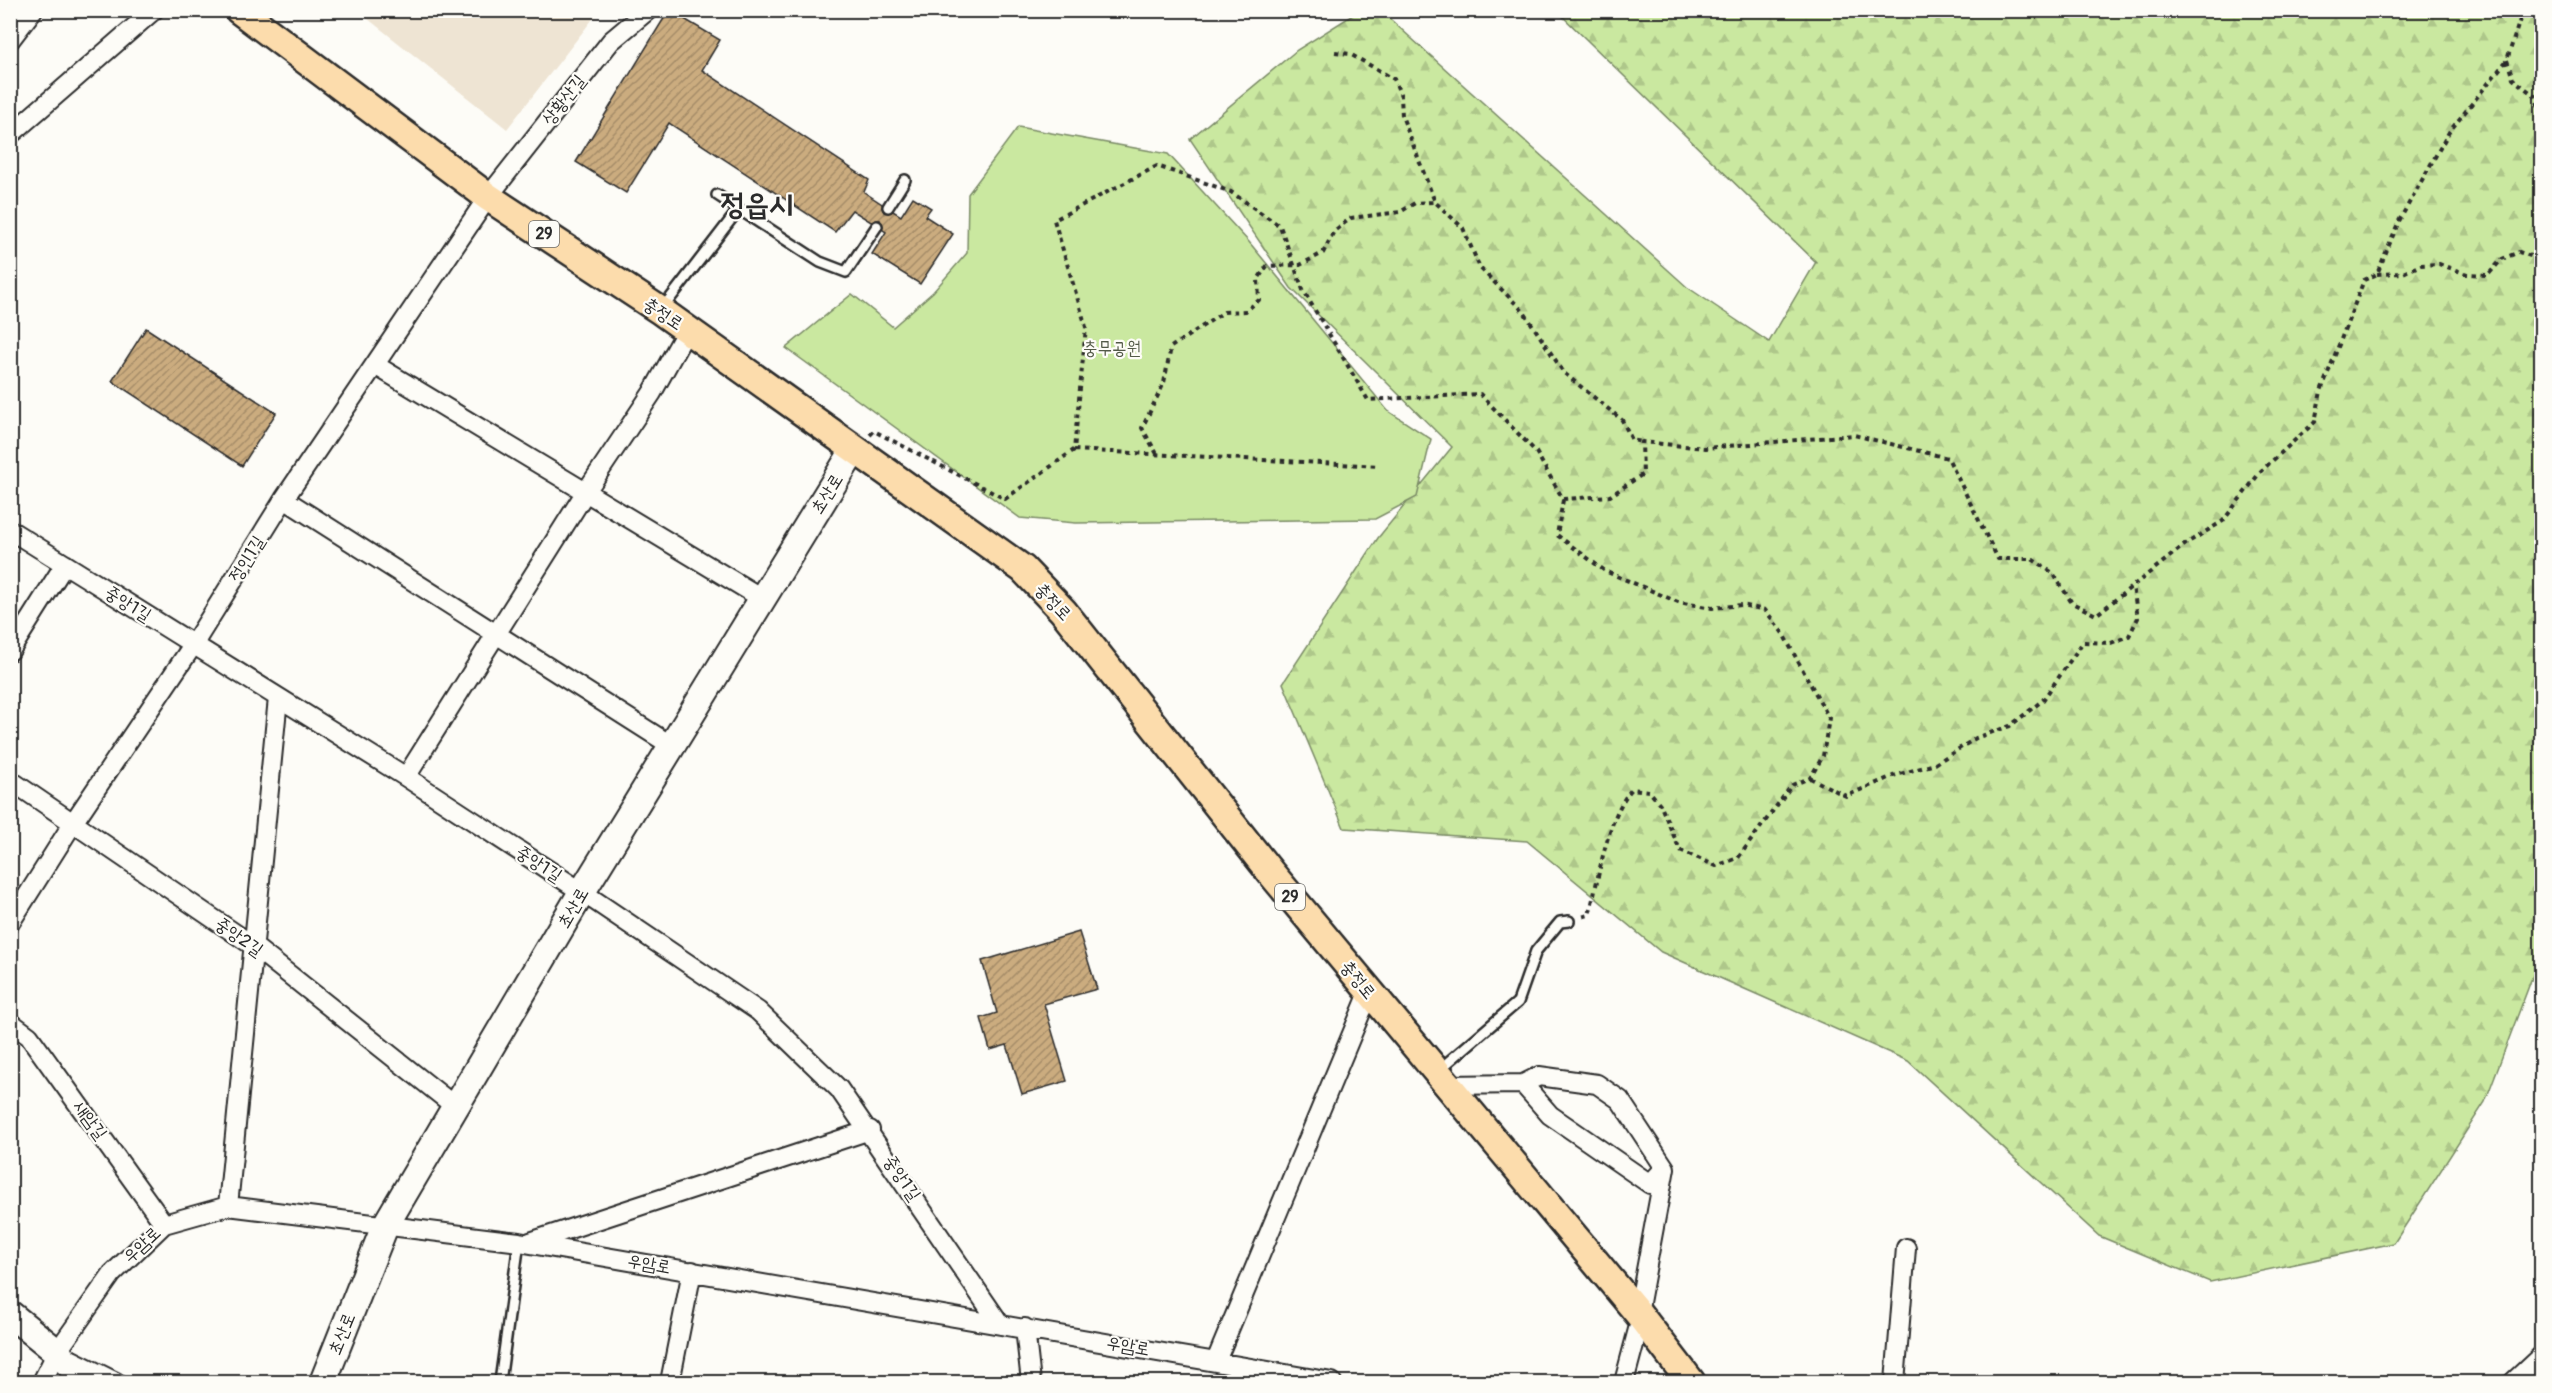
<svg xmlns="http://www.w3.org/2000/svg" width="2552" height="1393" viewBox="0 0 2552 1393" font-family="Pangolin,'Poor Story',sans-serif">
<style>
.built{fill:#eee4d3}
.forest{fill:url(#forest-firs);stroke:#7a8a66;stroke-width:1.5}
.green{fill:#cae8a0;stroke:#7a8a66;stroke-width:1.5}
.building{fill:url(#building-hatch);stroke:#2b2b2b;stroke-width:1.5}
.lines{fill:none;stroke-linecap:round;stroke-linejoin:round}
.lane-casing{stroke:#2b2b2b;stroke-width:14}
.street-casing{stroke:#2b2b2b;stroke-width:22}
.secondary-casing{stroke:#2b2b2b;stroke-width:30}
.primary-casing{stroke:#2b2b2b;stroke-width:32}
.path{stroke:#2b2b2b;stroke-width:4;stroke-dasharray:4.5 4.5;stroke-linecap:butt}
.lane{stroke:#fdfcf7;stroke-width:9}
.street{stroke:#fdfcf7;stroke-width:18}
.secondary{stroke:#fdfcf7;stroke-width:26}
.primary{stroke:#fcdcac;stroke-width:27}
.labels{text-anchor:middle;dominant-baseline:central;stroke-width:4.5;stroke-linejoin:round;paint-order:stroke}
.shield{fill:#fdfcf7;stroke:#6a6a68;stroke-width:1.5}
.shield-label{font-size:16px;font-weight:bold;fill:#2b2b2b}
.street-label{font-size:18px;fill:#2b2b2b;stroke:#fdfcf7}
.park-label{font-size:18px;fill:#535a48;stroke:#fdfcf7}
.town-label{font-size:30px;font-weight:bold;fill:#2b2b2b;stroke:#fdfcf7}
</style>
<defs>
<pattern id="forest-firs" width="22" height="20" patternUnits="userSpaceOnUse" patternTransform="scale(1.5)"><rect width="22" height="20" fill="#cae8a0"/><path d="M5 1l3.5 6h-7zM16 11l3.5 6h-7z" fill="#aec78a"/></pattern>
<pattern id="building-hatch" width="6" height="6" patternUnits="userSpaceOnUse" patternTransform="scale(1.5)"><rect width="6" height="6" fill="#cbac7f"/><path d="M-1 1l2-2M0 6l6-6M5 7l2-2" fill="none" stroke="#a58c68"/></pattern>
</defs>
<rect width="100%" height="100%" fill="#fdfcf7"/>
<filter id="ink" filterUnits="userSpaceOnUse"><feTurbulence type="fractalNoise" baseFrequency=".0167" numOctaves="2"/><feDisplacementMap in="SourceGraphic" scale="12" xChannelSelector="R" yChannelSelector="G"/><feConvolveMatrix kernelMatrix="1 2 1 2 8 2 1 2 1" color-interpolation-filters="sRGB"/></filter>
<g filter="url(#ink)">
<!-- built -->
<path class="built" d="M 358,11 L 599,11 L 507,129 Z"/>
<!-- forest -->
<path class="forest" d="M 1359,11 L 1381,11 L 1687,287 L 1769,342 L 1816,262 L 1557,11 L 2541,11 L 2541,954 L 2485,1102 L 2394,1243 L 2210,1282 L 2099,1236 L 1908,1061 L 1661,952 L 1527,841 L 1344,828 L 1283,683 L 1378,538 L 1452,447 L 1291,288 L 1190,139 L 1297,50 Z"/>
<!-- green -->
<path class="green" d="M 1018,127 L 1168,154 L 1249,242 L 1388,411 L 1431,439 L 1417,497 L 1375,519 L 1076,523 L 1020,518 L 786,348 L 852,294 L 893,327 L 933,292 L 967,253 L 968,194 Z"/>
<!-- building -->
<path class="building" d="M 669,10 L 720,40 L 702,70 L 869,180 L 864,192 L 882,204 L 884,212 L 893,211 L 901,216 L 913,197 L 931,208 L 925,216 L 953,234 L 920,284 L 872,254 L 886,232 L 883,230 L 880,220 L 871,222 L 852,210 L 835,232 L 669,123 L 626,193 L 576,162 Z
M 146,328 L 276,413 L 242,466 L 112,381 Z
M 1079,932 L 1097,989 L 1044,1004 L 1067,1081 L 1022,1094 L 1007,1045 L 990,1050 L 981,1018 L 997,1013 L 982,961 Z"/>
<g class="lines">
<defs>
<path id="lane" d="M 717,195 L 820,262 L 846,272 L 877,226
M 888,207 L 905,180
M 662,309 L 739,209
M 1439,1070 L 1518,1002 L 1536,951 L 1560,922 L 1569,921
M 500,1382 L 519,1242"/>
<path id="street" d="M 10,40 L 33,10
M 10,135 L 154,10
M 375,365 L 763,599
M 284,499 L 672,746
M 10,530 L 406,777 L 582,892 L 758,1011 L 839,1089 L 1000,1324
M 10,651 L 65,564
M 406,777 L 585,493 L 652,393 L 687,330
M 10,780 L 252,945 L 457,1108
M 10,923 L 73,823 L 193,645 L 284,499 L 488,197 L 611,41 L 648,10
M 10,1022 L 29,1036 L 164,1224
M 1523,1084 L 1550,1115 L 1650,1184 L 1665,1168
M 1446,1085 L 1523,1084 L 1539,1076 L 1597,1084 L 1620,1100 L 1665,1168 L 1638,1313
M 228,1206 L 278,698
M 530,1242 L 870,1130
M 1025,1328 L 1031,1382
M 72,1360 L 116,1382
M 1216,1361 L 1369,993
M 42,1382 L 57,1352 L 112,1274 L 164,1224 L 228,1206 L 519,1242 L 1332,1382
M 670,1382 L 692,1271
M 1624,1382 L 1641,1318
M 1895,1382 L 1906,1248
M 2513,1382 L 2542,1355"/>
<path id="secondary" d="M 10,1314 L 57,1352 L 86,1382
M 323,1382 L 385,1226 L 582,892 L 854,450"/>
<path id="primary" d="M 239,10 L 488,197 L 661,311 L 1023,569 L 1063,611 L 1271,873 L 1638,1313 L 1691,1382"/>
</defs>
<!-- lane casing -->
<use href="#lane" class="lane-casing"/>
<!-- street casing -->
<use href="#street" class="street-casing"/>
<!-- secondary casing -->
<use href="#secondary" class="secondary-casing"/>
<!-- primary casing -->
<use href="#primary" class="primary-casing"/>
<!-- path -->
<path class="path" d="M 1335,52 L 1350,54 L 1394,79 L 1401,96 L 1402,116 L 1435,202
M 2507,60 L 2513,79 L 2535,96 L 2542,116
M 2377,274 L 2403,273 L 2421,265 L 2439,264 L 2467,274 L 2488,275 L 2502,259 L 2519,252 L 2542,260
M 870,435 L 874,431 L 1005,499 L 1074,450 L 1086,327 L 1054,220 L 1157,166 L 1231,192 L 1280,226 L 1303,290 L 1368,400 L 1480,394 L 1536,452 L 1563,499 L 1610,496 L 1643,474 L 1642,442 L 1705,448 L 1854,435 L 1948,458 L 1998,559 L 2032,559 L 2053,573 L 2072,603 L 2096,615 L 2187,543 L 2223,521 L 2261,471 L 2315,422 L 2321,391 L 2364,280 L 2377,274 L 2399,221 L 2449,132 L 2507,60 L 2523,10
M 1074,450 L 1379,466
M 1157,454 L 1142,428 L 1164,383 L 1171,347 L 1224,312 L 1246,311 L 1259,300 L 1258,279 L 1267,266 L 1300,265 L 1323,253 L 1334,231 L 1351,218 L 1400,212 L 1415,203 L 1435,202 L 1463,228 L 1480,268 L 1524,312 L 1564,373 L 1622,420 L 1632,440 L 1642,442
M 1563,500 L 1557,535 L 1605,571 L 1678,602 L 1712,608 L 1742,605 L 1765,610 L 1782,632 L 1829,718 L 1823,756 L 1810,778 L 1792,785 L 1738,858 L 1716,866 L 1680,850 L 1660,804 L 1649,791 L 1632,789 C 1607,816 1599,878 1589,915 L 1581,917
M 1810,778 L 1846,796 L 1893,776 L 1935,764 L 1976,738 L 2010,726 L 2043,700 L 2083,642 L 2111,643 L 2129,636 L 2138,618 L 2133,587"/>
<!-- lane -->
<use href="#lane" class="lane"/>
<!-- street -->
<use href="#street" class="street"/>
<!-- secondary -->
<use href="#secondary" class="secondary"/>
<!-- primary -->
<use href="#primary" class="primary"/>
</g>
</g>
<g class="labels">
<!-- shield labels -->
<g class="shield">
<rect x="529" y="221" width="30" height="26" rx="4.5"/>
<rect x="1275" y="884" width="30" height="26" rx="4.5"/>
</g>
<g class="shield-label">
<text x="544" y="234">29</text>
<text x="1290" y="897">29</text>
</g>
<!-- street labels -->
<g class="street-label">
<text transform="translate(564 100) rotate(-52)">상황산길</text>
<text transform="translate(663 314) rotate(34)">충정로</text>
<text transform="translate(827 494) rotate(-58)">초산로</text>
<text transform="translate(247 559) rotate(-58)">정인1길</text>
<text transform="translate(1053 602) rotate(47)">충정로</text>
<text transform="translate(128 604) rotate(32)">중앙1길</text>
<text transform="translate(539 864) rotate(33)">중앙1길</text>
<text transform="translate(573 908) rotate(-60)">초산로</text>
<text transform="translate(239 937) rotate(35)">중앙2길</text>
<text transform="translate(1358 980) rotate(51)">충정로</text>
<text transform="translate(90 1120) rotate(54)">새암길</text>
<text transform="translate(902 1178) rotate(56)">중앙1길</text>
<text transform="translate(142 1245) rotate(-43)">우암로</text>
<text transform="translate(649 1264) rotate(10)">우암로</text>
<text transform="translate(342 1334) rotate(-68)">초산로</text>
<text transform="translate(1128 1346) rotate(10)">우암로</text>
</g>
<!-- park labels -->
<g class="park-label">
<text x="1112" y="348">충무공원</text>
</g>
<!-- town labels -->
<g class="town-label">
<text x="757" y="204">정읍시</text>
</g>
</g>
<!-- margin -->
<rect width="2552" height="1393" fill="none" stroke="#fdfcf7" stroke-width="36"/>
<rect x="18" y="18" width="2516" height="1357" fill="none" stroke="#2b2b2b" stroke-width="2" filter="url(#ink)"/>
</svg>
